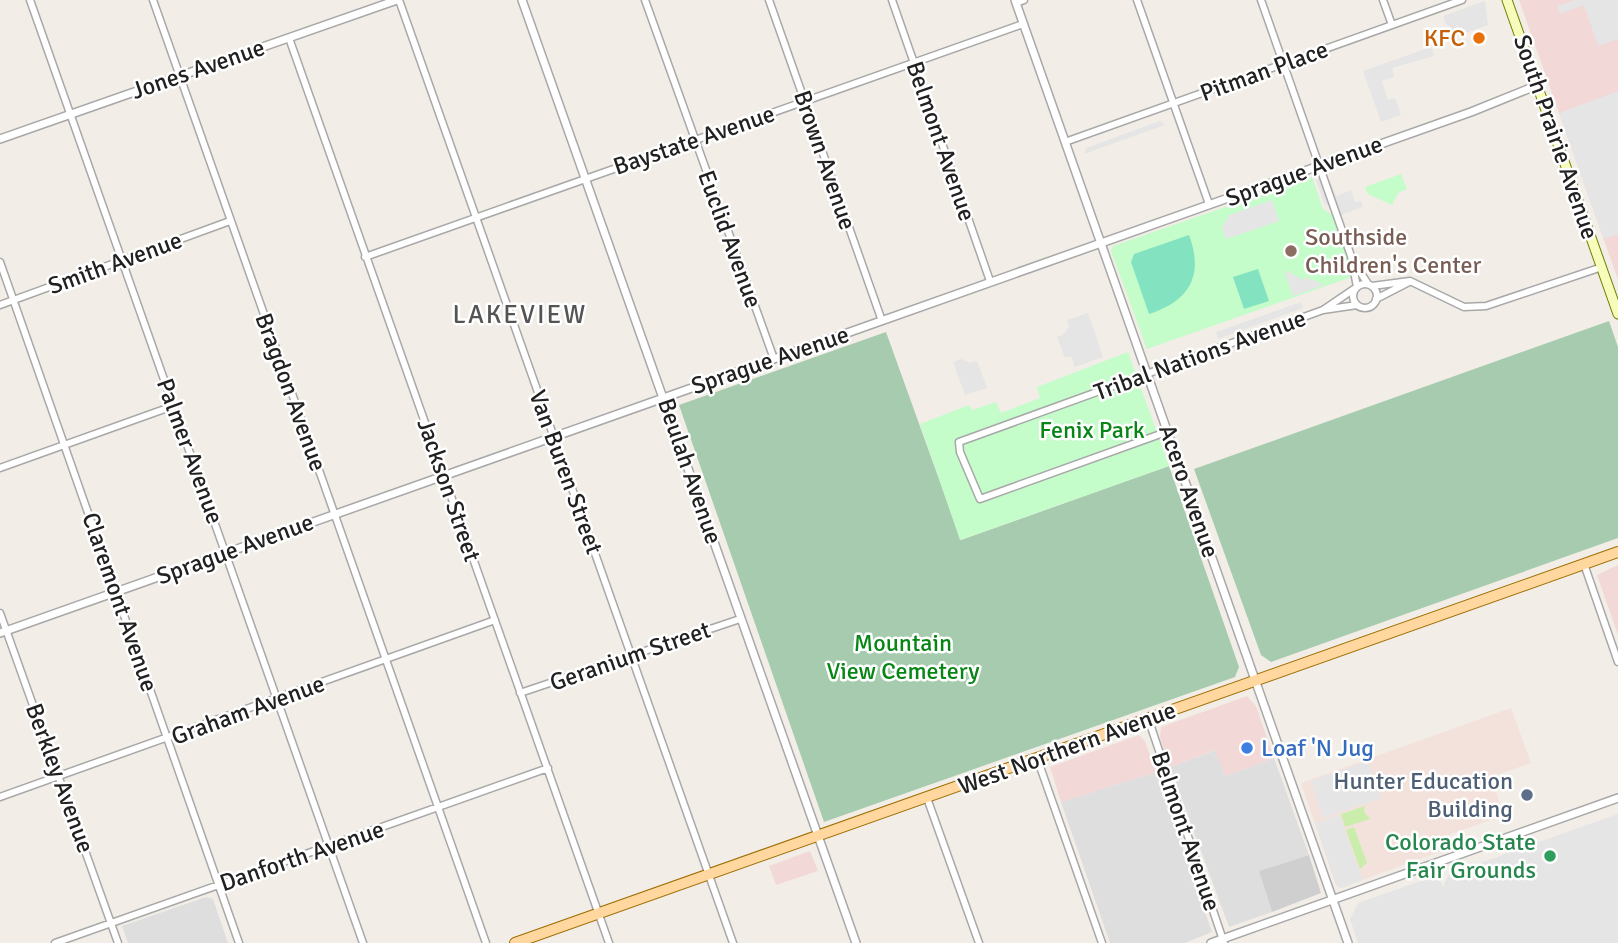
<svg xmlns="http://www.w3.org/2000/svg" width="1618" height="943" viewBox="0 0 1618 943" font-family="Signika,sans-serif">
<style>
.residential{fill:#dfdede}
.commercial{fill:#f2d8d6}
.religious{fill:#cfcfcf}
.military{fill:#f3e2db}
.grass{fill:#cbedac}
.cemetery{fill:#a7cbae}
.park{fill:#c4fcca}
.pitch{fill:#83e3c0}
.parking{fill:#e5e5e5}
.lines{fill:none;stroke-linecap:round;stroke-linejoin:round}
.minor-casing{stroke:#a8a8a8;stroke-width:9}
.tertiary-casing{stroke:#a8a8a8;stroke-width:10}
.secondary-casing{stroke:#6f7f01;stroke-width:11}
.primary-casing{stroke:#9e6d00;stroke-width:12}
.minor{stroke:#fff;stroke-width:6}
.tertiary{stroke:#fff;stroke-width:7}
.secondary{stroke:#f7fcbb;stroke-width:9}
.primary{stroke:#ffd79f;stroke-width:10}
.food-dot{fill:#e8710a;stroke:#fff;stroke-width:2.5}
.education-dot{fill:#8d6e63;stroke:#fff;stroke-width:2.5}
.shop-dot{fill:#3f7fe0;stroke:#fff;stroke-width:2.5}
.service-dot{fill:#5c6f8a;stroke:#fff;stroke-width:2.5}
.leisure-dot{fill:#2e9e5b;stroke:#fff;stroke-width:2.5}
.labels{text-anchor:middle;dominant-baseline:central;stroke-width:5;stroke-linejoin:round;paint-order:stroke}
.food-label{font-size:24px;fill:#c56008;stroke:#fff;text-anchor:end}
.street-label{font-size:24px;fill:#212121;stroke:#fff}
.education-label{font-size:24px;fill:#785e54;stroke:#fff;text-anchor:start}
.park-label{font-size:24px;fill:#088615;stroke:#fff}
.shop-label{font-size:24px;fill:#366cbe;stroke:#fff;text-anchor:start}
.service-label{font-size:24px;fill:#4e5e75;stroke:#fff;text-anchor:end}
.leisure-label{font-size:24px;fill:#27864d;stroke:#fff;text-anchor:end}
.neighbourhood-label{font-size:26px;letter-spacing:2px;fill:#545454;stroke:#fff}
</style>
<rect width="100%" height="100%" fill="#f2eee7"/>
<!-- residential -->
<path class="residential" d="M 1216,750 L 1225,776 L 1274,758 L 1309,855 L 1259,871 L 1272,912 L 1229,927 L 1170,767 Z
M 1156,772 L 1212,932 L 1185,943 L 1110,943 L 1061,802 Z
M 206,897 L 213,899 L 228,943 L 128,943 L 122,926 Z"/>
<!-- commercial -->
<path class="commercial" d="M 1519,0 L 1618,0 L 1618,279 L 1617,277 Z
M 1618,565 L 1618,635 L 1597,575 Z
M 1247,696 L 1256,706 L 1274,758 L 1225,776 L 1215,750 L 1170,767 L 1160,737 L 1161,727 Z
M 1139,735 L 1145,741 L 1156,772 L 1061,802 L 1050,767 Z
M 810,851 L 818,871 L 776,885 L 769,866 Z"/>
<!-- religious -->
<path class="religious" d="M 1309,855 L 1321,893 L 1272,912 L 1259,871 Z"/>
<!-- military -->
<path class="military" d="M 1511,708 L 1531,763 L 1491,777 L 1504,815 L 1435,840 L 1439,852 L 1341,888 L 1336,885 L 1301,783 Z"/>
<!-- grass -->
<path class="grass" d="M 1365,806 L 1364,812 L 1370,819 L 1345,827 L 1341,814 Z
M 1354,827 L 1367,863 L 1360,869 L 1346,830 Z"/>
<!-- cemetery -->
<path class="cemetery" d="M 1609,321 L 1618,347 L 1618,538 L 1271,662 L 1261,655 L 1194,469 Z
M 886,332 L 961,540 L 1169,466 L 1239,667 L 1235,677 L 824,822 L 679,405 Z"/>
<!-- park -->
<path class="park" d="M 1401,174 L 1407,189 L 1398,193 L 1392,205 L 1368,194 L 1365,187 Z
M 1312,177 L 1323,209 L 1340,220 L 1360,274 L 1147,349 L 1111,251 L 1113,246 Z
M 1128,352 L 1169,466 L 960,540 L 920,424 L 969,405 L 972,410 L 996,402 L 1001,413 L 1040,398 L 1037,387 Z"/>
<!-- pitch -->
<path class="pitch" d="M 1189,235 C 1204,275 1190,301 1149,314 L 1131,262 L 1134,254 Z
M 1258,269 L 1269,301 L 1244,309 L 1233,277 Z"/>
<!-- parking -->
<path class="parking" d="M 1575,0 L 1618,0 L 1618,39 L 1598,46 L 1584,5 L 1560,14 L 1557,6 Z
M 1485,1 L 1488,25 L 1457,36 L 1445,22 L 1443,16 Z
M 1431,47 L 1434,56 L 1392,68 L 1394,77 L 1382,81 L 1388,100 L 1395,98 L 1401,115 L 1381,122 L 1363,71 Z
M 1618,91 L 1618,234 L 1604,239 L 1559,113 Z
M 1160,121 L 1165,125 L 1084,154 L 1086,148 Z
M 1328,176 L 1336,196 L 1351,190 L 1355,202 L 1361,201 L 1363,207 L 1341,215 L 1324,203 L 1316,180 Z
M 1272,200 L 1279,221 L 1226,239 L 1222,228 L 1229,215 Z
M 1284,270 L 1304,280 L 1306,277 L 1324,285 L 1293,296 Z
M 1301,302 L 1303,308 L 1218,339 L 1216,332 Z
M 1088,313 L 1103,357 L 1075,367 L 1071,356 L 1065,358 L 1057,337 L 1063,335 L 1069,327 L 1067,320 Z
M 961,359 L 970,363 L 977,361 L 987,388 L 965,395 L 953,362 Z
M 1368,761 L 1381,798 L 1323,818 L 1311,781 Z
M 1618,814 L 1618,943 L 1358,943 L 1350,919 L 1358,903 L 1438,875 L 1443,887 L 1449,874 Z
M 1339,815 L 1363,880 L 1341,888 L 1336,885 L 1315,823 Z"/>
<g class="lines">
<defs>
<path id="minor" d="M 30,0 L 363,943
M 153,0 L 486,943
M 399,0 L 733,943
M 645,0 L 774,359
M 769,0 L 882,321
M 892,0 L 990,281
M 1137,0 L 1209,204
M 1261,0 L 1351,256 L 1357,287
M 1383,0 L 1392,25
M 1016,3 L 1024,0
M 289,38 L 609,943
M 1065,142 L 1462,0
M 365,257 L 1023,24
M 1353,261 L 1368,284
M 0,262 L 239,943
M1353 296a12 12 0 1 1 24 0a12 12 0 1 1-24 0Z
M 1372,286 L 1410,281 L 1464,307 L 1486,306 L 1602,267
M 1376,299 L 1409,282
M 0,305 L 230,221
M 1323,310 L 1357,305
M 1169,431 L 980,499 L 960,452 L 959,442 L 1323,310 L 1354,289
M 0,468 L 173,406
M 1584,564 L 1618,662
M 0,613 L 118,943
M 520,693 L 740,619
M 1148,718 L 1224,943
M 1037,758 L 1102,943
M 0,797 L 495,620
M 927,798 L 979,943
M 55,943 L 548,768"/>
<path id="tertiary" d="M 522,0 L 856,943
M 1015,0 L 1348,943
M 0,139 L 397,0
M 0,633 L 1471,112 L 1538,85
M 1211,943 L 1618,798"/>
<path id="secondary" d="M 1507,0 L 1618,314"/>
<path id="primary" d="M 515,943 L 1618,552"/>
</defs>
<!-- minor casing -->
<use href="#minor" class="minor-casing"/>
<!-- tertiary casing -->
<use href="#tertiary" class="tertiary-casing"/>
<!-- secondary casing -->
<use href="#secondary" class="secondary-casing"/>
<!-- primary casing -->
<use href="#primary" class="primary-casing"/>
<!-- minor -->
<use href="#minor" class="minor"/>
<!-- tertiary -->
<use href="#tertiary" class="tertiary"/>
<!-- secondary -->
<use href="#secondary" class="secondary"/>
<!-- primary -->
<use href="#primary" class="primary"/>
</g>
<!-- markers -->
<circle class="food-dot" cx="1479" cy="38" r="7"/>
<circle class="education-dot" cx="1291" cy="251" r="7"/>
<circle class="shop-dot" cx="1247" cy="748" r="7"/>
<circle class="service-dot" cx="1527" cy="795" r="7"/>
<circle class="leisure-dot" cx="1550" cy="856" r="7"/>
<g class="labels">
<!-- food labels -->
<g class="food-label">
<text x="1465" y="38">KFC</text>
</g>
<!-- street labels -->
<g class="street-label">
<text transform="translate(198 69) rotate(-19)">Jones Avenue</text>
<text transform="translate(1264 71) rotate(-20)">Pitman Place</text>
<text transform="translate(1556 137) rotate(71)">South Prairie Avenue</text>
<text transform="translate(694 140) rotate(-19)">Baystate Avenue</text>
<text transform="translate(941 141) rotate(71)">Belmont Avenue</text>
<text transform="translate(825 160) rotate(71)">Brown Avenue</text>
<text transform="translate(1304 171) rotate(-20)">Sprague Avenue</text>
<text transform="translate(730 239) rotate(70)">Euclid Avenue</text>
<text transform="translate(115 263) rotate(-20)">Smith Avenue</text>
<text transform="translate(1200 355) rotate(-20)">Tribal Nations Avenue</text>
<text transform="translate(770 360) rotate(-19)">Sprague Avenue</text>
<text transform="translate(291 392) rotate(70)">Bragdon Avenue</text>
<text transform="translate(190 451) rotate(70)">Palmer Avenue</text>
<text transform="translate(690 471) rotate(71)">Beulah Avenue</text>
<text transform="translate(566 472) rotate(70)">Van Buren Street</text>
<text transform="translate(449 490) rotate(71)">Jackson Street</text>
<text transform="translate(1189 491) rotate(71)">Acero Avenue</text>
<text transform="translate(235 549) rotate(-20)">Sprague Avenue</text>
<text transform="translate(120 602) rotate(71)">Claremont Avenue</text>
<text transform="translate(630 656) rotate(-19)">Geranium Street</text>
<text transform="translate(248 710) rotate(-20)">Graham Avenue</text>
<text transform="translate(1067 748) rotate(-20)">West Northern Avenue</text>
<text transform="translate(60 778) rotate(70)">Berkley Avenue</text>
<text transform="translate(1186 831) rotate(71)">Belmont Avenue</text>
<text transform="translate(302 856) rotate(-19)">Danforth Avenue</text>
</g>
<!-- education labels -->
<g class="education-label">
<text x="1305" y="237">Southside<tspan x="1305" dy="28">Children's Center</tspan></text>
</g>
<!-- park labels -->
<g class="park-label">
<text x="1092" y="430">Fenix Park</text>
<text x="903" y="643">Mountain<tspan x="903" dy="28">View Cemetery</tspan></text>
</g>
<!-- shop labels -->
<g class="shop-label">
<text x="1261" y="748">Loaf 'N Jug</text>
</g>
<!-- service labels -->
<g class="service-label">
<text x="1513" y="781">Hunter Education<tspan x="1513" dy="28">Building</tspan></text>
</g>
<!-- leisure labels -->
<g class="leisure-label">
<text x="1536" y="842">Colorado State<tspan x="1536" dy="28">Fair Grounds</tspan></text>
</g>
<!-- neighbourhood labels -->
<g class="neighbourhood-label">
<text x="520" y="315">LAKEVIEW</text>
</g>
</g>
</svg>
